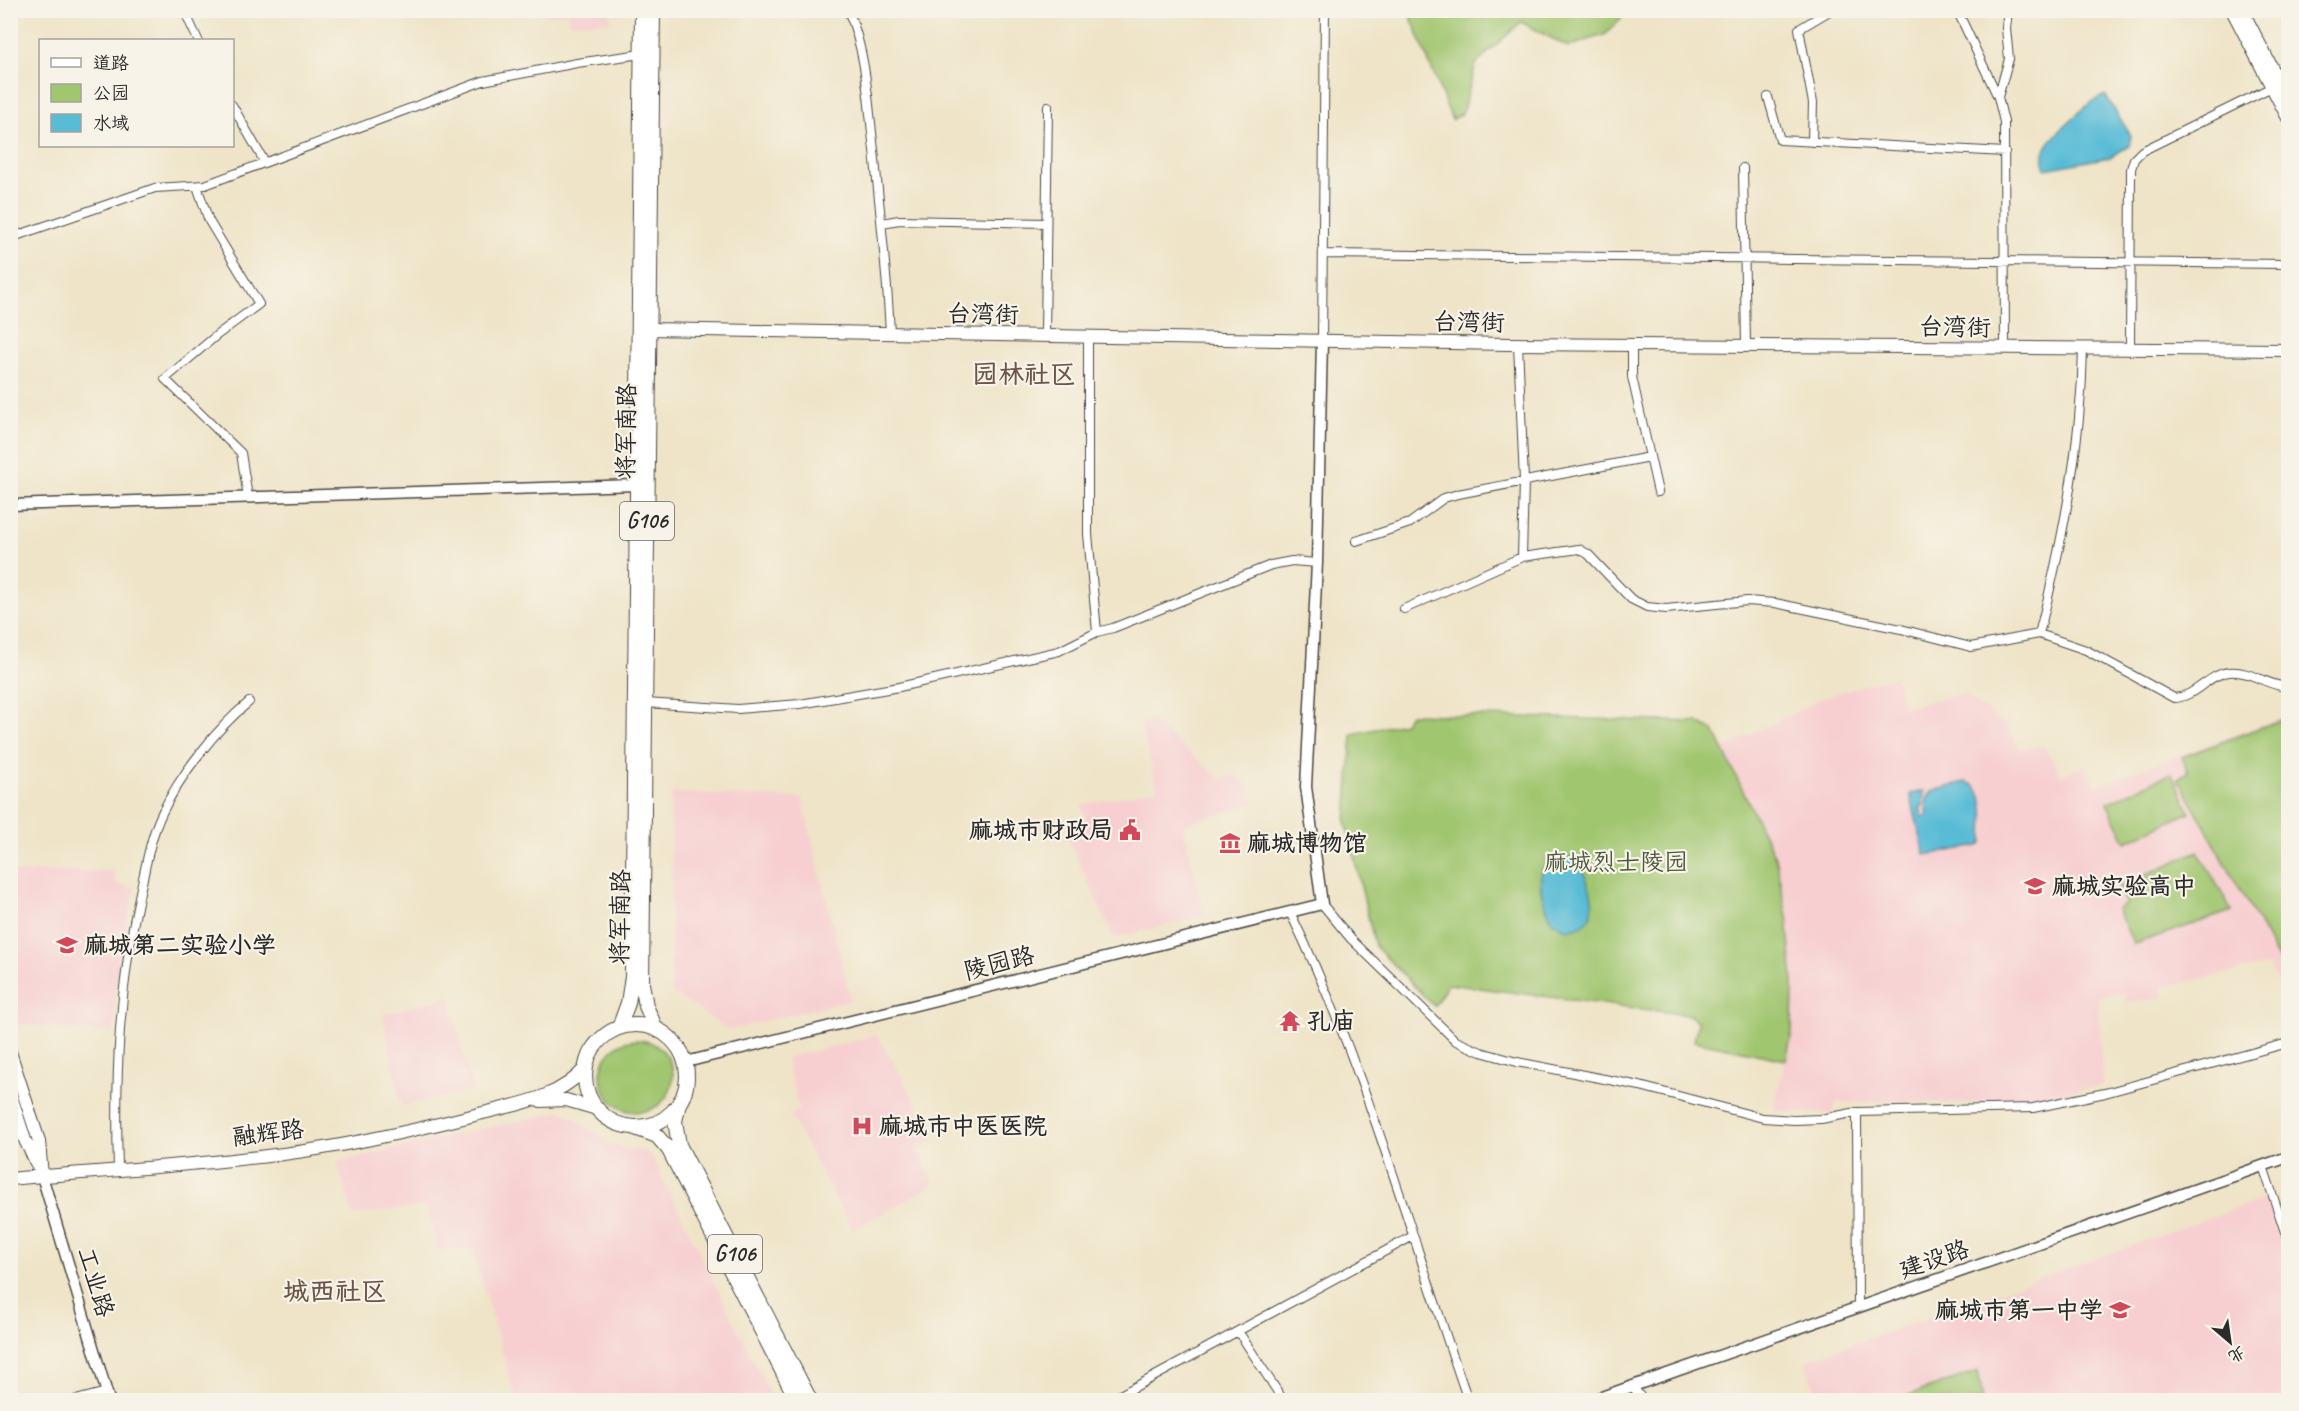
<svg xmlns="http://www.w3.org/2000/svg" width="2299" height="1411" viewBox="0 0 2299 1411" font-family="Caveat,'LXGW WenKai TC',sans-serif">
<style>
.built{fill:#f7cfd0}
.green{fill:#a1c670;stroke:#66784e;stroke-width:1.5}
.water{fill:#58bcd6;stroke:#427480;stroke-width:1.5}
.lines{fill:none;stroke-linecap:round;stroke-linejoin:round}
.minor-casing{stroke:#484742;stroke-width:10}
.tertiary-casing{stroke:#484742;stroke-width:13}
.secondary-casing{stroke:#484742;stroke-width:14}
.trunk-casing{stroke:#484742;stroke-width:16}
.minor{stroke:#fff;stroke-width:8}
.tertiary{stroke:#fff;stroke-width:10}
.secondary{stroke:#fff;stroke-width:12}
.trunk{stroke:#fff;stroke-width:14}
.labels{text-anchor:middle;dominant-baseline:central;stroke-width:4.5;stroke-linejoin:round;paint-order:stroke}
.shield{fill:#f7f3e8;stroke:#686764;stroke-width:1.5}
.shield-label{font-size:22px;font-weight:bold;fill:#2b2b2b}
.street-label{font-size:24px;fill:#2b2b2b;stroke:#f7f3e8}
.poi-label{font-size:24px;font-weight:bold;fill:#2b2b2b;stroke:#f7f3e8;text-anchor:start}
.park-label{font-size:24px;fill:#4e5a40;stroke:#f7f3e8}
.neighbourhood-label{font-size:26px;font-weight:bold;fill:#6d5549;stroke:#f7f3e8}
</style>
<rect width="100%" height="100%" fill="#f7f3e8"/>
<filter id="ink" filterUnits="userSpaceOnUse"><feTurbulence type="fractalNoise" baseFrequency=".0167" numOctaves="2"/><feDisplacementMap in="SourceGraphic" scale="12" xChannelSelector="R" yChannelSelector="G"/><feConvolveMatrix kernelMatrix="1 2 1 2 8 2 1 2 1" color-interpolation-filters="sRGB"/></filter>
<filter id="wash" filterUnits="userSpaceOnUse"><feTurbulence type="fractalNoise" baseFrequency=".008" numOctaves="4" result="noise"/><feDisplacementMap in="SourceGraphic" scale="24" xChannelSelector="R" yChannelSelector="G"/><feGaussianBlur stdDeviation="1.35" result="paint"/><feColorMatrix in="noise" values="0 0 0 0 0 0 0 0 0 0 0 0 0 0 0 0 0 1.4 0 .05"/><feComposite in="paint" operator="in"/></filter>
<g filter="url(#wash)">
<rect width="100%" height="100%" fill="#efe4c7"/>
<!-- built -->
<path class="built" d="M 543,11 L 610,11 L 610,22 L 568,23 L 568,14 L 543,15 Z
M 1895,676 L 1903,707 L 1963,694 L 2006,725 L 2020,749 L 2044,746 L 2062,775 L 2084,765 L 2095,786 L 2288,715 L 2288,1002 L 2268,965 L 2162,987 L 2163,997 L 2126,1003 L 2124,993 L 2098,996 L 2103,1085 L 2010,1103 L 1836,1102 L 1833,1114 L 1773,1111 L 1792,1032 L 1775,857 L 1723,749 L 1825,697 Z
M 1152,721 L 1221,779 L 1235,774 L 1249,787 L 1254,803 L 1183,825 L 1205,916 L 1114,938 L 1065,832 L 1087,827 L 1082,805 L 1157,789 L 1141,724 Z
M 671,793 L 802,798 L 851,1000 L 729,1030 L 671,992 Z
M 114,871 L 115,883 L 135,887 L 119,966 L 113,1033 L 14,1024 L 10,1014 L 11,872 Z
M 450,996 L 473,1091 L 401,1106 L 383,1015 Z
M 877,1035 L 909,1089 L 934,1139 L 917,1150 L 935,1184 L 853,1230 L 790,1115 L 799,1110 L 786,1058 Z
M 561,1111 L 575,1118 L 607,1142 L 626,1149 L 646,1151 L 652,1157 L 773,1400 L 516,1400 L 472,1248 L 438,1250 L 426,1206 L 353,1215 L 337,1162 Z
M 2269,1197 L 2288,1258 L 2288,1400 L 1819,1400 L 1805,1361 Z"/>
<!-- green -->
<path class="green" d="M 1418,11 L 1418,10 L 1628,11 L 1606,34 L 1568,47 L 1521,22 L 1476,64 L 1462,114 L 1452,120 L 1411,17 Z
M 1410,714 L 1697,722 L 1714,731 L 1775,857 L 1787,916 L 1793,983 L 1792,1032 L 1786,1060 L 1694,1041 L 1698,1022 L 1689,1015 L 1448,984 L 1434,1006 L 1375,946 L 1346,822 L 1352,734 L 1404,723 Z
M 2288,717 L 2288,976 L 2178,778 L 2188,772 L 2182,757 Z
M 2171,773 L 2190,812 L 2126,842 L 2107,803 Z
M 2198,851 L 2232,911 L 2134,944 L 2117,909 L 2127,904 L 2118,887 Z
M601 1076a36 36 0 1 1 72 0a36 36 0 1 1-72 0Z
M 1978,1371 L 1983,1400 L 1895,1400 Z"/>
<!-- water -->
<path class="water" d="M 2106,96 L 2131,136 L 2129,146 L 2110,157 L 2046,169 C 2044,163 2042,156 2045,150 C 2050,138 2093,96 2106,96 Z
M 1965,782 C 1989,786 1983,823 1983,842 L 1979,846 L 1925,855 L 1910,794 L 1924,791 L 1923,806 L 1920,807 L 1923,817 L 1928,816 L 1926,802 L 1931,792 Z
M 1567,856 C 1583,860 1597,900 1591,915 C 1587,926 1576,928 1567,930 L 1553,922 C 1540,898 1528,860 1567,856 Z"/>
</g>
<g filter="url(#ink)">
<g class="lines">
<defs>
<path id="minor" d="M 184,10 L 198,40
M 848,10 C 867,54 868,103 874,150 C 880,211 887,272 890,333
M 1957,10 L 1998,97 L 2004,122 L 2005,349
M 1768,97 L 1780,140 L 2005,152
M 1998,97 L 2009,59 L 2006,28 L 2008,10
M 232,105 L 264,161
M 1812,142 L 1813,103 L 1799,29 L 1831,10
M 1743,168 L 1746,346
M 197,186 L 209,221 L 259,304 L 217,335 L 165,379 L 241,453 L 248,497
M 882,223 L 899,220 L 1046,223
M 10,238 L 155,188 L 205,185 L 483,81 L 577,63 L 641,54
M 1323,254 L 2288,264
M 1045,336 L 1048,106
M 1088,337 L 1088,534 L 1097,632
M 1322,341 L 1325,10
M 1518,344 L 1524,481 L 1522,557
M 1632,345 L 1632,377 L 1658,492
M 2130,350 L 2131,169 L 2134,159 L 2142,151 L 2272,87
M 1356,541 L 1410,523 L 1444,498 L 1458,494 L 1650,457
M 1404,609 L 1522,557 L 1579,549 L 1588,554 L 1631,599 L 1647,607 L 1666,609 L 1747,601 L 1775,603 L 1901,629 L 1971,647 L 2039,634 L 2086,650 L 2174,698 C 2196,697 2208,674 2229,672 C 2251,670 2267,686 2288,687
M 2039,634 C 2063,540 2081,447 2083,350
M 645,703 L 738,709 L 800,704 L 899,687 L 1059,651 L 1097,632 L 1113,628 L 1271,565 L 1292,561 L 1317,563
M 1322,904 L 1351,939 L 1456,1041 L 1481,1052 L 1517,1062 L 1640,1086 L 1763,1118 L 1794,1120 L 1821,1119 L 1857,1112 L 2033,1108 L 2105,1093 L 2288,1043
M 1290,912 C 1367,1070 1410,1235 1468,1400
M 1857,1112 L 1858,1307
M 2263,1166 L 2288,1241
M 118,1169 C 115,1071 119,988 140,892 C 146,866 150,838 162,813 C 180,775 216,729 249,702
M 1238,1331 L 1283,1400
M 1633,1387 L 1643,1400
M 76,1400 L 106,1392
M 1111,1400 L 1413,1236"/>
<path id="tertiary" d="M 10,505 L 637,485
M 686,1062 L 1322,904 L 1306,787 L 1317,563 L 1322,341
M 42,1176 L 109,1400
M 1593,1400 L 2288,1157"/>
<path id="secondary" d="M 2232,10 L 2288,118
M 2242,10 L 2288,99
M 649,329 L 1508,344 L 2288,350
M 10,1052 L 39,1141 L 42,1176
M 10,1093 L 25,1140 L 38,1167
M 541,1101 L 566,1100 L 597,1109
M 10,1179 C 101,1171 193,1166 283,1154 C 348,1146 412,1131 475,1115 C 513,1105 560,1099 586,1067"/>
<path id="trunk" d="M 653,10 L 642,984 L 646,1006 L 656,1029
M585 1076a51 51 0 1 1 102 0a51 51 0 1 1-102 0Z
M 619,1028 L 628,1003 L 632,977 L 642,10
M 679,1104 L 675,1121 L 679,1145 L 810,1400
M 635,1128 L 657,1136 L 669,1150 L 797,1400"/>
</defs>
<!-- minor casing -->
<use href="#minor" class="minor-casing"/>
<!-- tertiary casing -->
<use href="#tertiary" class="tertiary-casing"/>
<!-- secondary casing -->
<use href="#secondary" class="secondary-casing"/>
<!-- trunk casing -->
<use href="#trunk" class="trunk-casing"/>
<!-- minor -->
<use href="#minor" class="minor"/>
<!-- tertiary -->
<use href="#tertiary" class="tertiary"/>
<!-- secondary -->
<use href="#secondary" class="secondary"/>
<!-- trunk -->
<use href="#trunk" class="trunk"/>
</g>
</g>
<!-- icons -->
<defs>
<symbol id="civic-bare" viewBox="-9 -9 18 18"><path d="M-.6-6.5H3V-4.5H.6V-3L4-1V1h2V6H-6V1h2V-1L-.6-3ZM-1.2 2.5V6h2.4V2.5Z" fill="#d1495b" stroke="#f7f3e8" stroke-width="2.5" paint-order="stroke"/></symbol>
<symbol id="museum-bare" viewBox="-9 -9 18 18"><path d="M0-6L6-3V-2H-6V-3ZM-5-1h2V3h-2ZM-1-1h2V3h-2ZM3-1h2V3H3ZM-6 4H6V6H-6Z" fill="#d1495b" stroke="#f7f3e8" stroke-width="2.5" paint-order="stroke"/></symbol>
<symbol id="school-bare" viewBox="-9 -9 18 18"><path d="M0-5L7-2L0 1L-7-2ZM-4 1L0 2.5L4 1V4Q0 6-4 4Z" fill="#d1495b" stroke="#f7f3e8" stroke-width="2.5" paint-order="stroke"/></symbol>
<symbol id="temple-bare" viewBox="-9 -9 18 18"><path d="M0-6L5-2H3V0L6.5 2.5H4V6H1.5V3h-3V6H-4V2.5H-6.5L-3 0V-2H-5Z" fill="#d1495b" stroke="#f7f3e8" stroke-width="2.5" paint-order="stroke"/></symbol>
<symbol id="hospital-bare" viewBox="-9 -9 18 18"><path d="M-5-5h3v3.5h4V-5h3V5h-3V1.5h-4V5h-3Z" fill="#d1495b" stroke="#f7f3e8" stroke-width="2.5" paint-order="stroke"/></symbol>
</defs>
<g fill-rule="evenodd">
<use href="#civic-bare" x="1115" y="815" width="30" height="30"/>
<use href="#museum-bare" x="1215" y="828" width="30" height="30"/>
<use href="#school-bare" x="2020" y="871" width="30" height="30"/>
<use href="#school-bare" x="52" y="930" width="30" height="30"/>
<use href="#temple-bare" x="1275" y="1006" width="30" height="30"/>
<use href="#hospital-bare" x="847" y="1111" width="30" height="30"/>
<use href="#school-bare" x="2105" y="1295" width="30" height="30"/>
</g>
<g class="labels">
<!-- shield labels -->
<g class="shield">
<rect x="620" y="502" width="54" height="38" rx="4.5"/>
<rect x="708" y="1235" width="54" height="38" rx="4.5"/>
</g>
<g class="shield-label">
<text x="647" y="521">G106</text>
<text x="735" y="1254">G106</text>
</g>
<!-- street labels -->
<g class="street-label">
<text transform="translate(983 314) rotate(1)">台湾街</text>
<text transform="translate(1469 322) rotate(1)">台湾街</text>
<text transform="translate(1955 327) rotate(1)">台湾街</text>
<text transform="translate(626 431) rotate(-89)">将军南路</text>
<text transform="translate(620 917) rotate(-89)">将军南路</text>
<text transform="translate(999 963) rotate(-14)">陵园路</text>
<text transform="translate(268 1133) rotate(-7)">融辉路</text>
<text transform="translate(1934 1259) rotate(-19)">建设路</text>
<text transform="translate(96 1282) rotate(73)">工业路</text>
</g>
<!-- poi labels -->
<g class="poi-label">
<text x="1113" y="830" text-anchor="end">麻城市财政局</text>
<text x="1247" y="843">麻城博物馆</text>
<text x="2052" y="886">麻城实验高中</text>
<text x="84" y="945">麻城第二实验小学</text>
<text x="1307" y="1021">孔庙</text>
<text x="879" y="1126">麻城市中医医院</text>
<text x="2103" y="1310" text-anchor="end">麻城市第一中学</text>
</g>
<!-- park labels -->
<g class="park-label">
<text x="1616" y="862">麻城烈士陵园</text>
</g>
<!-- neighbourhood labels -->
<g class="neighbourhood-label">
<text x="1024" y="374">园林社区</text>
<text x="335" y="1291">城西社区</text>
</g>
</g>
<!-- margin -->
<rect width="2299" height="1411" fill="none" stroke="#f7f3e8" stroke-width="36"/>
<!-- legend -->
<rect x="39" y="39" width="195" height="108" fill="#f7f3e8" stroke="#a5a39c" stroke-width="1.5"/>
<rect x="51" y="58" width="30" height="9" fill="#ffffff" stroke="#a5a39c" stroke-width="1.5"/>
<text x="93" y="69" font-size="18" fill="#2b2b2b">道路</text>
<rect x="51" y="84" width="30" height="18" fill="#a1c670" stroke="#a5a39c" stroke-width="1.5"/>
<text x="93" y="99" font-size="18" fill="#2b2b2b">公园</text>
<rect x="51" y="114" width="30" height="18" fill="#58bcd6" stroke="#a5a39c" stroke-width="1.5"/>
<text x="93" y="129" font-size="18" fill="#2b2b2b">水域</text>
<!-- north arrow -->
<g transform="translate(2230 1342) rotate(151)" stroke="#f7f3e8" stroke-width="4.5" paint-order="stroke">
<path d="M0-4.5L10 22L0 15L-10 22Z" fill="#2b2b2b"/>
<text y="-9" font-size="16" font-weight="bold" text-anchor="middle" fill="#2b2b2b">北</text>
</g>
</svg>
